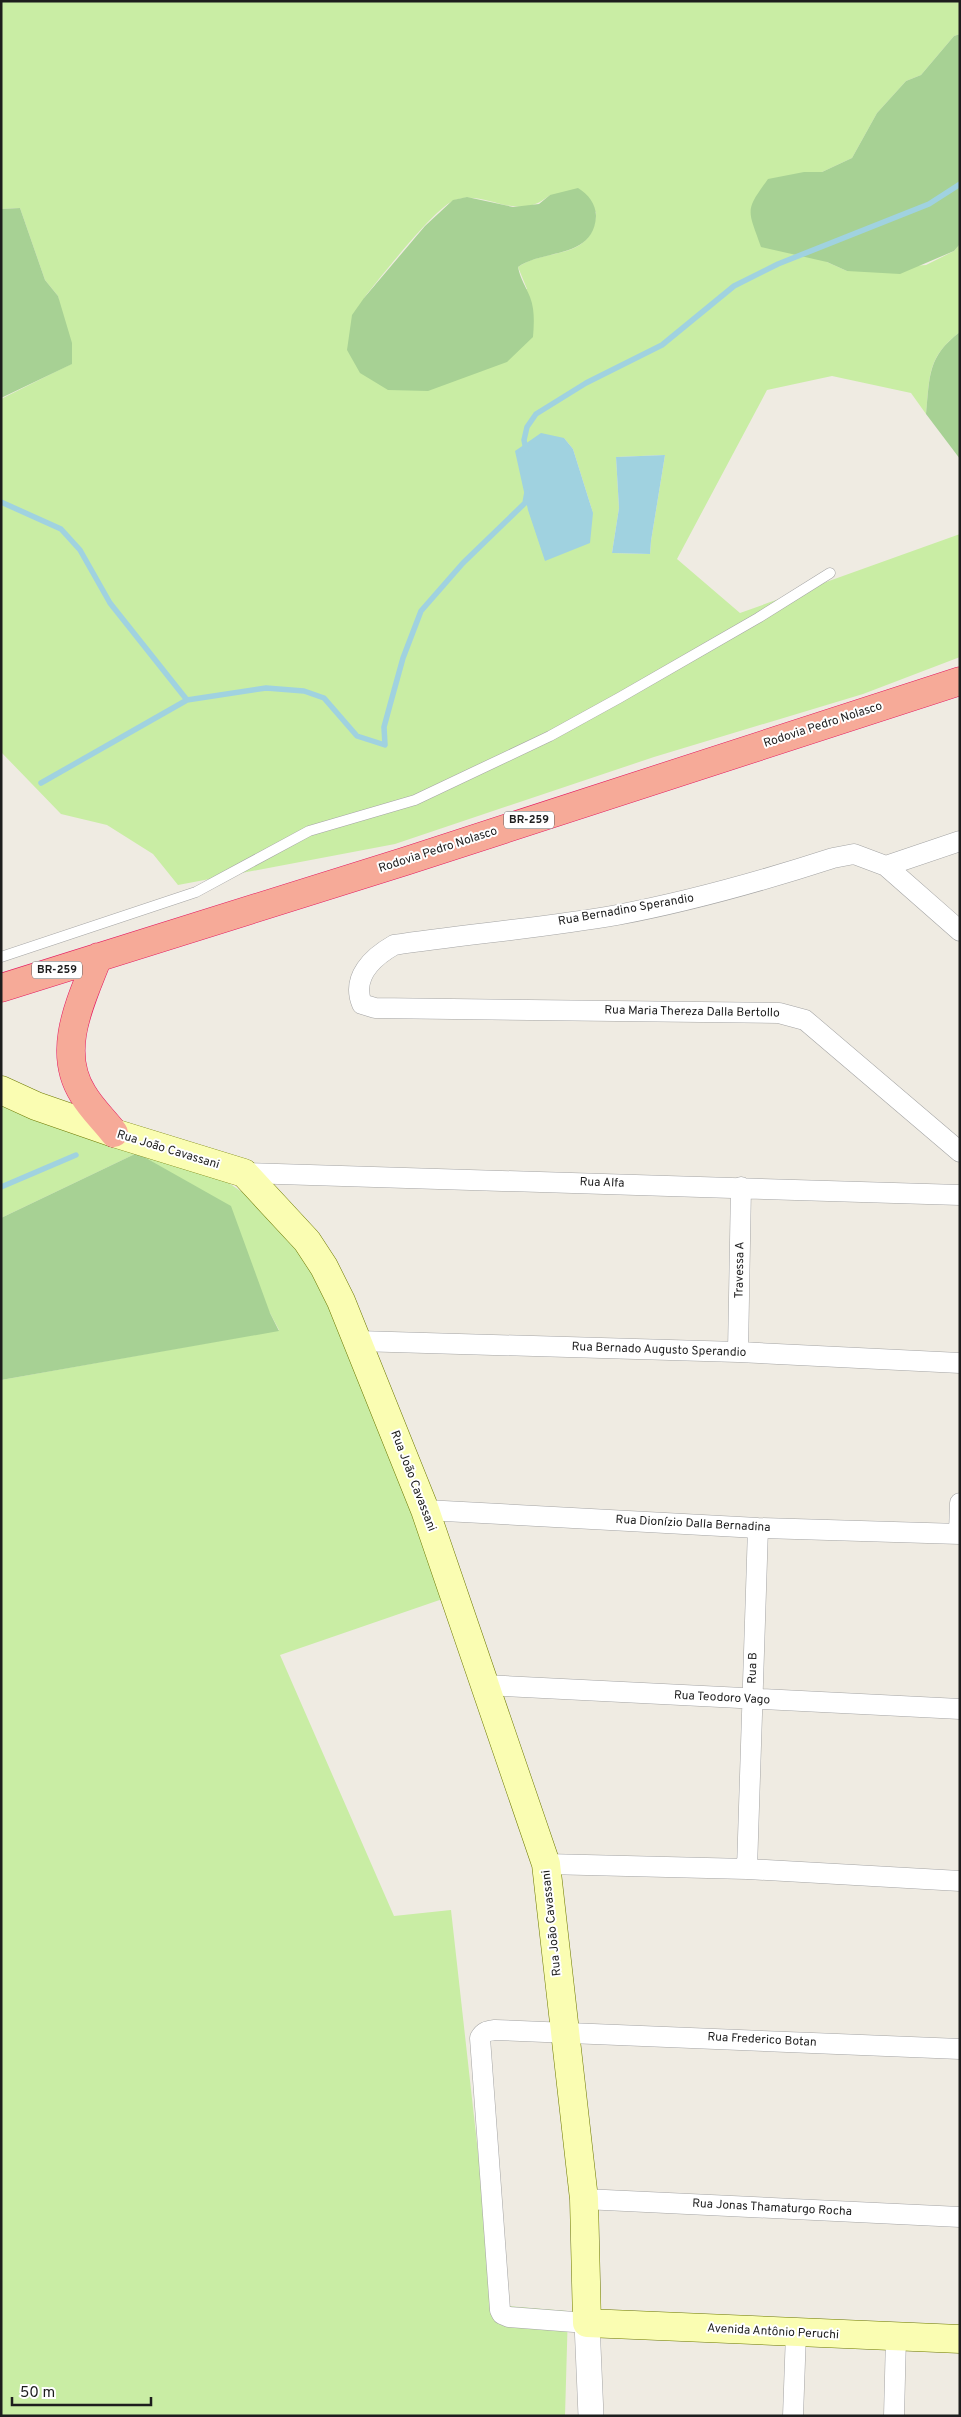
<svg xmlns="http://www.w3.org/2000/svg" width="961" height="2417" viewBox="0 0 961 2417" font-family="Overpass,sans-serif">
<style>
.grass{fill:#c9eda4;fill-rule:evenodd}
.forest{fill:#a7d194}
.water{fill:#a0d2e0}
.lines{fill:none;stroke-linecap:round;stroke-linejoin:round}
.stream{stroke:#a0d2e0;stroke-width:5.5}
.service-casing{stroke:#a4a4a4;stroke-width:11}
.minor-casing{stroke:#a4a4a4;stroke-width:21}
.tertiary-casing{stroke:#a4a4a4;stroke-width:26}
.secondary-casing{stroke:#6d7900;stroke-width:29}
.trunk-casing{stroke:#e41860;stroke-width:29}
.service{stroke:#fff;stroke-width:10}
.minor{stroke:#fff;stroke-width:20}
.tertiary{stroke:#fff;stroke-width:25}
.secondary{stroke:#fafdb2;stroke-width:28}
.trunk{stroke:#f6aa98;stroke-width:28}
.labels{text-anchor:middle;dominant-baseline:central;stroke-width:4;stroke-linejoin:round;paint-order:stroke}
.shield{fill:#fff;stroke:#616161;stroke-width:1}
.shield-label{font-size:11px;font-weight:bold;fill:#1d1d1d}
.street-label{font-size:12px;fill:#1d1d1d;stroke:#fff}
</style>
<rect width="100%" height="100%" fill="#efebe2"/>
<!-- grass -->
<path class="grass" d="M 1,1 L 960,1 L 960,34 L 954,36 L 921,75 L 906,81 L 877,113 L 852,158 L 822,172 L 804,172 L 827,262 L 847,271 L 926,265 L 954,251 L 960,244 L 960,332 C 927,357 930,375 926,414 L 911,393 L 832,376 L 767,390 L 677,559 L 740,613 L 960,534 L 960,657 L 863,694 L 654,757 L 395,844 L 178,885 L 153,854 L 107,825 L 61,814 L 1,752 L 1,399 L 71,364 L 58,296 L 45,280 L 20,208 L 1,209 ZM 550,195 L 596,212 C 594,262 546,247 518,267 L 527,289 L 364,298 C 379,279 436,206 455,200 C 487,189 516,224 550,195 ZM 564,438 L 573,449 L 593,513 ZM 665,455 L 651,541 L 650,554 L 612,553 L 619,508 L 616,457 Z
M 1,1105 L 211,1171 L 273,1213 L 312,1256 L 457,1594 L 280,1655 L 394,1916 L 451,1910 L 495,2305 L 568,2311 L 565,2416 L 1,2416 L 1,1380 L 279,1330 L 270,1313 L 137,1153 L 1,1218 Z"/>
<!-- forest -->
<path class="forest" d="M 960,34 L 960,244 L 954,251 L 900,274 L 847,271 L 827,262 L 761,247 C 748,209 744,212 768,179 L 804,172 L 822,172 L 852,158 L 877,113 L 906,81 L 921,75 L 954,36 Z
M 578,188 C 588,194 596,204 596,216 C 594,259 543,249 518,267 C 520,278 526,287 530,297 C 535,310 534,324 533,337 L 507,362 L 428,391 L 388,390 L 360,373 L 347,350 L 352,315 L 364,298 L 425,226 L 453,200 L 467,197 L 513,207 L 539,204 L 550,195 Z
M 20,208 L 45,280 L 58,296 L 72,343 L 72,364 L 1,398 L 1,209 Z
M 960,332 L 960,459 L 926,414 C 930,376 927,357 960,332 Z
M 137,1153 L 231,1206 L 270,1313 L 279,1331 L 1,1380 L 1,1218 Z"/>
<!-- water -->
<path class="water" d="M 541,433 L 564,438 L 573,449 L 593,513 L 590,543 L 545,561 L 528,510 L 515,451 Z
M 665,455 L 651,541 L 650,554 L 612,553 L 619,508 L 616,457 Z"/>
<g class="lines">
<!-- stream -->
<path class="stream" d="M 526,450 L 524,440 L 527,427 L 536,414 L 586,383 L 662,345 L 734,286 L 778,264 L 929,204 L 960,184
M 1,502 L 61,529 L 80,550 L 110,603 L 187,700
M 41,783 L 187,700 L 266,688 L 304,691 L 324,698 L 357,736 L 385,745 L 384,727 L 390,705 L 403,658 L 421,611 L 463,563 L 525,503 L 527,492
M 1,1187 L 76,1155"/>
<defs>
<path id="service" d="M 1,957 L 196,892 L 309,831 L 415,800 L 550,736 L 619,698 L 758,618 L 830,573"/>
<path id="minor" d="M 886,866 L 960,841
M 960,931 L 886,866 L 854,854 L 833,858 C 762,881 691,901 617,915 C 543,928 468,934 394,945 C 373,957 351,977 362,1004 L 375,1008 L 779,1013 L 805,1020 L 960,1152
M 244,1173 L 960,1195
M 358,1341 L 738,1352 L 960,1363
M 738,1352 L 741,1187
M 425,1510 L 758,1528 L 960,1534
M 959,1534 L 960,1503
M 484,1685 L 960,1709
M 546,1864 L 747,1869 L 960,1881
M 747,1869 L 758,1528
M 584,2199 L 960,2217
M 587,2323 L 509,2317 L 502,2314 L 500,2310 L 480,2038 C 484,2031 488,2031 495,2030 L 960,2049
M 793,2416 L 796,2333
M 894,2416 L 896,2337"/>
<path id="tertiary" d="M 587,2323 L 591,2416"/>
<path id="secondary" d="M 1,1090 L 36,1106 L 114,1133 L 244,1173 L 307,1241 L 324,1267 L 341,1301 L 425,1510 L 546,1864 L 584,2199 L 587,2323 L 960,2339"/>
<path id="trunk" d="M 98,957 C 82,999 55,1050 83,1094 C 91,1108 104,1120 114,1133
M 1,988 L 406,861 L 960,681"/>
</defs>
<!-- service casing -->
<use href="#service" class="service-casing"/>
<!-- minor casing -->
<use href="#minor" class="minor-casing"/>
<!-- tertiary casing -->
<use href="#tertiary" class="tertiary-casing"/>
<!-- secondary casing -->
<use href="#secondary" class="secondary-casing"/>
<!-- trunk casing -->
<use href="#trunk" class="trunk-casing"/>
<!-- service -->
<use href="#service" class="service"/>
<!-- minor -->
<use href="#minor" class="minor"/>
<!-- tertiary -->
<use href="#tertiary" class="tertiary"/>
<!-- secondary -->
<use href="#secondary" class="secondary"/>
<!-- trunk -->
<use href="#trunk" class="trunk"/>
</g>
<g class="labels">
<!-- shield labels -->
<g class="shield">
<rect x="504" y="811.5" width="50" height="17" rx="4"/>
<rect x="32" y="961.5" width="50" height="17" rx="4"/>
</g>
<g class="shield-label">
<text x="529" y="820">BR-259</text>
<text x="57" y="970">BR-259</text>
</g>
<!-- street labels -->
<g class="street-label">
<text transform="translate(823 725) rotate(-18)">Rodovia Pedro Nolasco</text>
<text transform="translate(438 850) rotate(-18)">Rodovia Pedro Nolasco</text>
<text transform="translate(626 910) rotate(-10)">Rua Bernadino Sperandio</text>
<text transform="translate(692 1012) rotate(1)">Rua Maria Thereza Dalla Bertollo</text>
<text transform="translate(168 1150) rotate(17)">Rua João Cavassani</text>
<text transform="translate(602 1183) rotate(2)">Rua Alfa</text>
<text transform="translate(740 1270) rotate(-89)">Travessa A</text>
<text transform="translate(659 1350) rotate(2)">Rua Bernado Augusto Sperandio</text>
<text transform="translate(413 1481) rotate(69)">Rua João Cavassani</text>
<text transform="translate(693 1524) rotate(3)">Rua Dionízio Dalla Bernadina</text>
<text transform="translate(753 1668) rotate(-88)">Rua B</text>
<text transform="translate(722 1698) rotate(3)">Rua Teodoro Vago</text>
<text transform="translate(552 1923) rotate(-96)">Rua João Cavassani</text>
<text transform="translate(762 2040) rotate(3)">Rua Frederico Botan</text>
<text transform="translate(772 2208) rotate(3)">Rua Jonas Thamaturgo Rocha</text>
<text transform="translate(773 2332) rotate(3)">Avenida Antônio Peruchi</text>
</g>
</g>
<!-- border -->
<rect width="961" height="2417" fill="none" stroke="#1d1d1d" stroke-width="5"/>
<!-- scale -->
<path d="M12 2397v8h139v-8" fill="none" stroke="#1d1d1d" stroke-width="2.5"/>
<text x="20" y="2397" font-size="15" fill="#1d1d1d" stroke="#ffffff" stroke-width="4" paint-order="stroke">50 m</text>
</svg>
